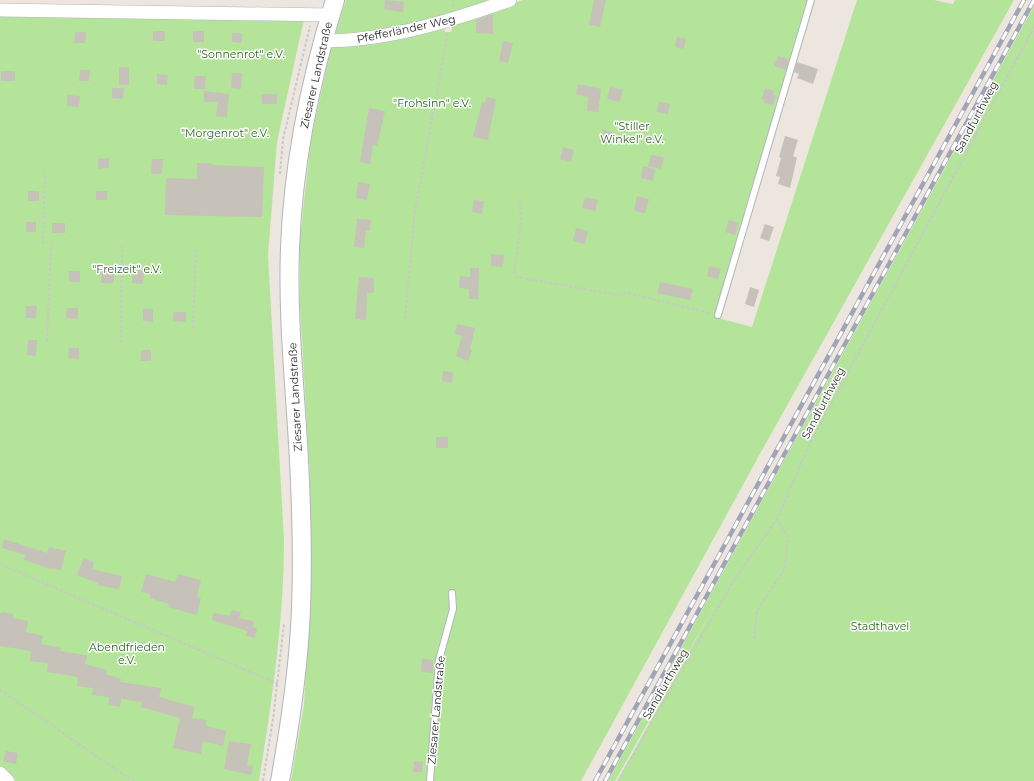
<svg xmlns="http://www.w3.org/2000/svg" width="1034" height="781" viewBox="0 0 1034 781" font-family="Montserrat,sans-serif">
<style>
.green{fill:#b4e49a}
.building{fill:#c6c1b9}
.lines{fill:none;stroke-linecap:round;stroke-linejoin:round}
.lane-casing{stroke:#b2b4bf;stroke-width:8}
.street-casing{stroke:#b2b4bf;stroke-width:14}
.secondary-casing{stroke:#b2b4bf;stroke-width:20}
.path{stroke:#c8c8c8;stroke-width:2;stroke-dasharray:3 2;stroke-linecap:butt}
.lane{stroke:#fff;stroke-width:6}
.street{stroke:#fff;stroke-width:13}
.secondary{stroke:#fff;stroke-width:18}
.rail-casing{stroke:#a0a4b6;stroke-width:4.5}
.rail{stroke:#fff;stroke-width:3;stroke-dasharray:9;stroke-linecap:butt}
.labels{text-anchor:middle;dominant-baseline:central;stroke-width:3;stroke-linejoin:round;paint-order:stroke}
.street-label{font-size:11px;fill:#2c2c2c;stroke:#fff}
.park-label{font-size:11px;fill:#2c6a1a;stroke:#fff}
</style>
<rect width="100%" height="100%" fill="#ede6de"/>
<!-- green -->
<path class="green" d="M 346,0 L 501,0 L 455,16 L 447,13 C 423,29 365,33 335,35 Z
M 523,0 L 808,0 L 714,317 L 752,327 L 857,0 L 934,0 L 953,4 L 955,0 L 1014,0 L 761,452 L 581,781 L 291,781 L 304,705 L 311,577 L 310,477 L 300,306 L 300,238 L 311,139 L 331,48 C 369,46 406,34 443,26 L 445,32 L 451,32 L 453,24 Z
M 1034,6 L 1034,781 L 617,781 L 719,598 L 615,781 L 608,781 Z
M 0,14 L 304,19 L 277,142 L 268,255 L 284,540 C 284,621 272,701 259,781 L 14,781 L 0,768 Z"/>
<!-- building -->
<path class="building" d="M 385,0 L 404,2 L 403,12 L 384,9 Z
M 594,0 L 606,0 L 600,27 L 589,25 Z
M 493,14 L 493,34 L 476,33 L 476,20 Z
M 153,31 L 165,31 L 165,41 L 153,41 Z
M 193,31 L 204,31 L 204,42 L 193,42 Z
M 75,32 L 86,32 L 85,43 L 74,43 Z
M 232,33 L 242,33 L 242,43 L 232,42 Z
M 677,37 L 686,39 L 684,49 L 675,47 Z
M 503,41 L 513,43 L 508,63 L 499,61 Z
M 778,56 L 789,59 L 786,70 L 774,66 Z
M 797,62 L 818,69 L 813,84 L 797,78 L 799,74 L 794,72 Z
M 119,67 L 129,67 L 129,85 L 119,85 Z
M 80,70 L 90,70 L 89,81 L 79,81 Z
M 1,71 L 15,71 L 15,81 L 1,81 Z
M 232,73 L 242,73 L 241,89 L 231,88 Z
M 157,74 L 168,75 L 167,85 L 157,84 Z
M 195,76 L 206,76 L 205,89 L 194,89 Z
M 578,84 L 601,89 L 598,112 L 587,111 L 588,97 L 576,94 Z
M 610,87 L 623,90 L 620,102 L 607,99 Z
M 112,88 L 124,88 L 123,99 L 112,98 Z
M 765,88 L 774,91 L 773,95 L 776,96 L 773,105 L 764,103 L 765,100 L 762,99 Z
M 204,91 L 229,94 L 227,117 L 216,116 L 218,102 L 204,102 Z
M 261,94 L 277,94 L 277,104 L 262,104 Z
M 67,95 L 80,96 L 79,107 L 67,106 Z
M 486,97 L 496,99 L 488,140 L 473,137 L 482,102 L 485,103 Z
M 659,102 L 670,104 L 668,114 L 657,112 Z
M 369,108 L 385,111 L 377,146 L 373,145 L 370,164 L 360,162 Z
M 603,130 L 613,132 L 610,145 L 599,142 Z
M 785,136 L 798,140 L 793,156 L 797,158 L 790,188 L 778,184 L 780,177 L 776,176 L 781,158 L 779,157 Z
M 563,147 L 574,150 L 571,162 L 560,159 Z
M 651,155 L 664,157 L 661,169 L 648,166 Z
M 109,158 L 109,168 L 98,169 L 98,159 Z
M 152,159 L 163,159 L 162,174 L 151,174 Z
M 197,163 L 212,163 L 212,165 L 264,167 L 262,217 L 165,215 L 166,178 L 197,179 Z
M 643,166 L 655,169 L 653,181 L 641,178 Z
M 358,182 L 370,184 L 367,200 L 356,198 Z
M 28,191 L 39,191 L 39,201 L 28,201 Z
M 96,191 L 107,191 L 107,200 L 96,200 Z
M 637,196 L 649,199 L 645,213 L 634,211 Z
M 585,197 L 598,200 L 595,211 L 582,208 Z
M 474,200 L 484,201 L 482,214 L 472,212 Z
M 357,219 L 371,220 L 370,231 L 366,231 L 364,248 L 354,247 Z
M 729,220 L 739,223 L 735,235 L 725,232 Z
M 26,222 L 36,222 L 36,232 L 26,232 Z
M 52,223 L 65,223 L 65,233 L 52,233 Z
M 765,224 L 774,227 L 769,241 L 760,238 Z
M 576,228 L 588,231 L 585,244 L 573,241 Z
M 491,254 L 504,255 L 503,267 L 491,266 Z
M 709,266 L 721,269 L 718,279 L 707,276 Z
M 470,268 L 479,268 L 478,299 L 469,299 L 469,289 L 459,288 L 460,276 L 470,277 Z
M 133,270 L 144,271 L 143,284 L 132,283 Z
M 69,271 L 80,271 L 80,282 L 69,282 Z
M 102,271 L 114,272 L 114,283 L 101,283 Z
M 359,277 L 374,278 L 374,293 L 367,293 L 366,320 L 355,319 Z
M 660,282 L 693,289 L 690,300 L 657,293 Z
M 750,287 L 759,290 L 754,307 L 745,304 Z
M 26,306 L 37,306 L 36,318 L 26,318 Z
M 67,308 L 78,308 L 78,319 L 66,318 Z
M 143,309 L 153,309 L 153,322 L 143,321 Z
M 174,312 L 186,312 L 186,322 L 173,321 Z
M 457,324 L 475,328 L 470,349 L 472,350 L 468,361 L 456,356 L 462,336 L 455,334 Z
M 28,340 L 37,340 L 36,356 L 27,355 Z
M 69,348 L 79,348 L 79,359 L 68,358 Z
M 141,350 L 151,350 L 151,361 L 141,361 Z
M 443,371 L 453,372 L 452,383 L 442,381 Z
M 436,437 L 448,437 L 448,448 L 436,448 Z
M 4,539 L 47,553 L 49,547 L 66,551 L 61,570 L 51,568 L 51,569 L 24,560 L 25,555 L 2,548 Z
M 84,558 L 94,562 L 92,569 L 122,576 L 119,589 L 97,585 L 98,583 L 77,575 Z
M 146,574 L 175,582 L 178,574 L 201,580 L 197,597 L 201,598 L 197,615 L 168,607 L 169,604 L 150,598 L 150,594 L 141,592 Z
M 232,610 L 241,612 L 239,618 L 254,621 L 253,627 L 257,628 L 255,638 L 246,636 L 247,631 L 212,620 L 213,613 L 229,616 Z
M 3,612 L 13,614 L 13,618 L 28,621 L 26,632 L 43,636 L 41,644 L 61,648 L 60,651 L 85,655 L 87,656 L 85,664 L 107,670 L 106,674 L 121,679 L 120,682 L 161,688 L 159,697 L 195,707 L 192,718 L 206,720 L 206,726 L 226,731 L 223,746 L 203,741 L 201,754 L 173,748 L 180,718 L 141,707 L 142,702 L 121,699 L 120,707 L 108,705 L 109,697 L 92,695 L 93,688 L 77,686 L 78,677 L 47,672 L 48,663 L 30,661 L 31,651 L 0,646 L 0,613 Z
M 422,659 L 433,660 L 433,673 L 421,672 Z
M 229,741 L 251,744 L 247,765 L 253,766 L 251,775 L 224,769 Z
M 6,751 L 18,753 L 16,764 L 3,761 Z
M 414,761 L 423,762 L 422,772 L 413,772 Z"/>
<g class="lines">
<defs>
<path id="lane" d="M 718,315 L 811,0
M 430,781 L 439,660 L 453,609 L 452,593"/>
<path id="street" d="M 0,10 L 330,15
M 323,41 C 387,41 450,21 510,0
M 0,773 L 8,781"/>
<path id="secondary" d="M 280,781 C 289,731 297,679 300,628 C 303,580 302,530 300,482 C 297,404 287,326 290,248 C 293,164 310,81 335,0"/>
</defs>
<!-- lane casing -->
<use href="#lane" class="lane-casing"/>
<!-- street casing -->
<use href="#street" class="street-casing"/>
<!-- secondary casing -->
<use href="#secondary" class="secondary-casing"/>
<!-- path -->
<path class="path" d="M 453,6 L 454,0
M 280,174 L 283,139 L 310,26
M 520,202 L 521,221 L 514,274 L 516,277 L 618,295 L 625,293 L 632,294 L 710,313
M 43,244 L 45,172
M 405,318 L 415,211 L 448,32
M 193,328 L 196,248
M 47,341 L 51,244
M 121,343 L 122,246
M 0,564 L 278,684
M 754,639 L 757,611 L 785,568 L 788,538 L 777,519
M 0,690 L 133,781
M 263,781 L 273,719 L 284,624
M 618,781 L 734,580 L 777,519 L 809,445 L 1034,27"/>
<!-- lane -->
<use href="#lane" class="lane"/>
<!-- street -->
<use href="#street" class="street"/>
<!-- secondary -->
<use href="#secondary" class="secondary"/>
<defs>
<path id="rail" d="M 595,781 L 1024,0
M 605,781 L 1034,0"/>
</defs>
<!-- rail casing -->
<use href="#rail" class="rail-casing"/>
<!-- rail -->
<use href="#rail" class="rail"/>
</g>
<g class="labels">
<!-- street labels -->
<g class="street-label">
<text transform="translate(406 29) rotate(-12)">Pfefferländer Weg</text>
<text transform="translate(316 75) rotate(-77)">Ziesarer Landstraße</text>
<text transform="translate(976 117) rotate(-62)">Sandfurthweg</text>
<text transform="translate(295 397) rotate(-93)">Ziesarer Landstraße</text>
<text transform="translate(823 403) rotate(-62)">Sandfurthweg</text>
<text transform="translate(665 684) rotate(-60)">Sandfurthweg</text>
<text transform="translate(436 710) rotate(-85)">Ziesarer Landstraße</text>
</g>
<!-- park labels -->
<g class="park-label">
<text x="241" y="54">"Sonnenrot" e.V.</text>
<text x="432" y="103">"Frohsinn" e.V.</text>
<text x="632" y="126">"Stiller<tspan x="632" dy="13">Winkel" e.V.</tspan></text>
<text x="225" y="133">"Morgenrot" e.V.</text>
<text x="127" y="269">"Freizeit" e.V.</text>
<text x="880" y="626">Stadthavel</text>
<text x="127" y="647">Abendfrieden<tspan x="127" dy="13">e.V.</tspan></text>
</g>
</g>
</svg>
